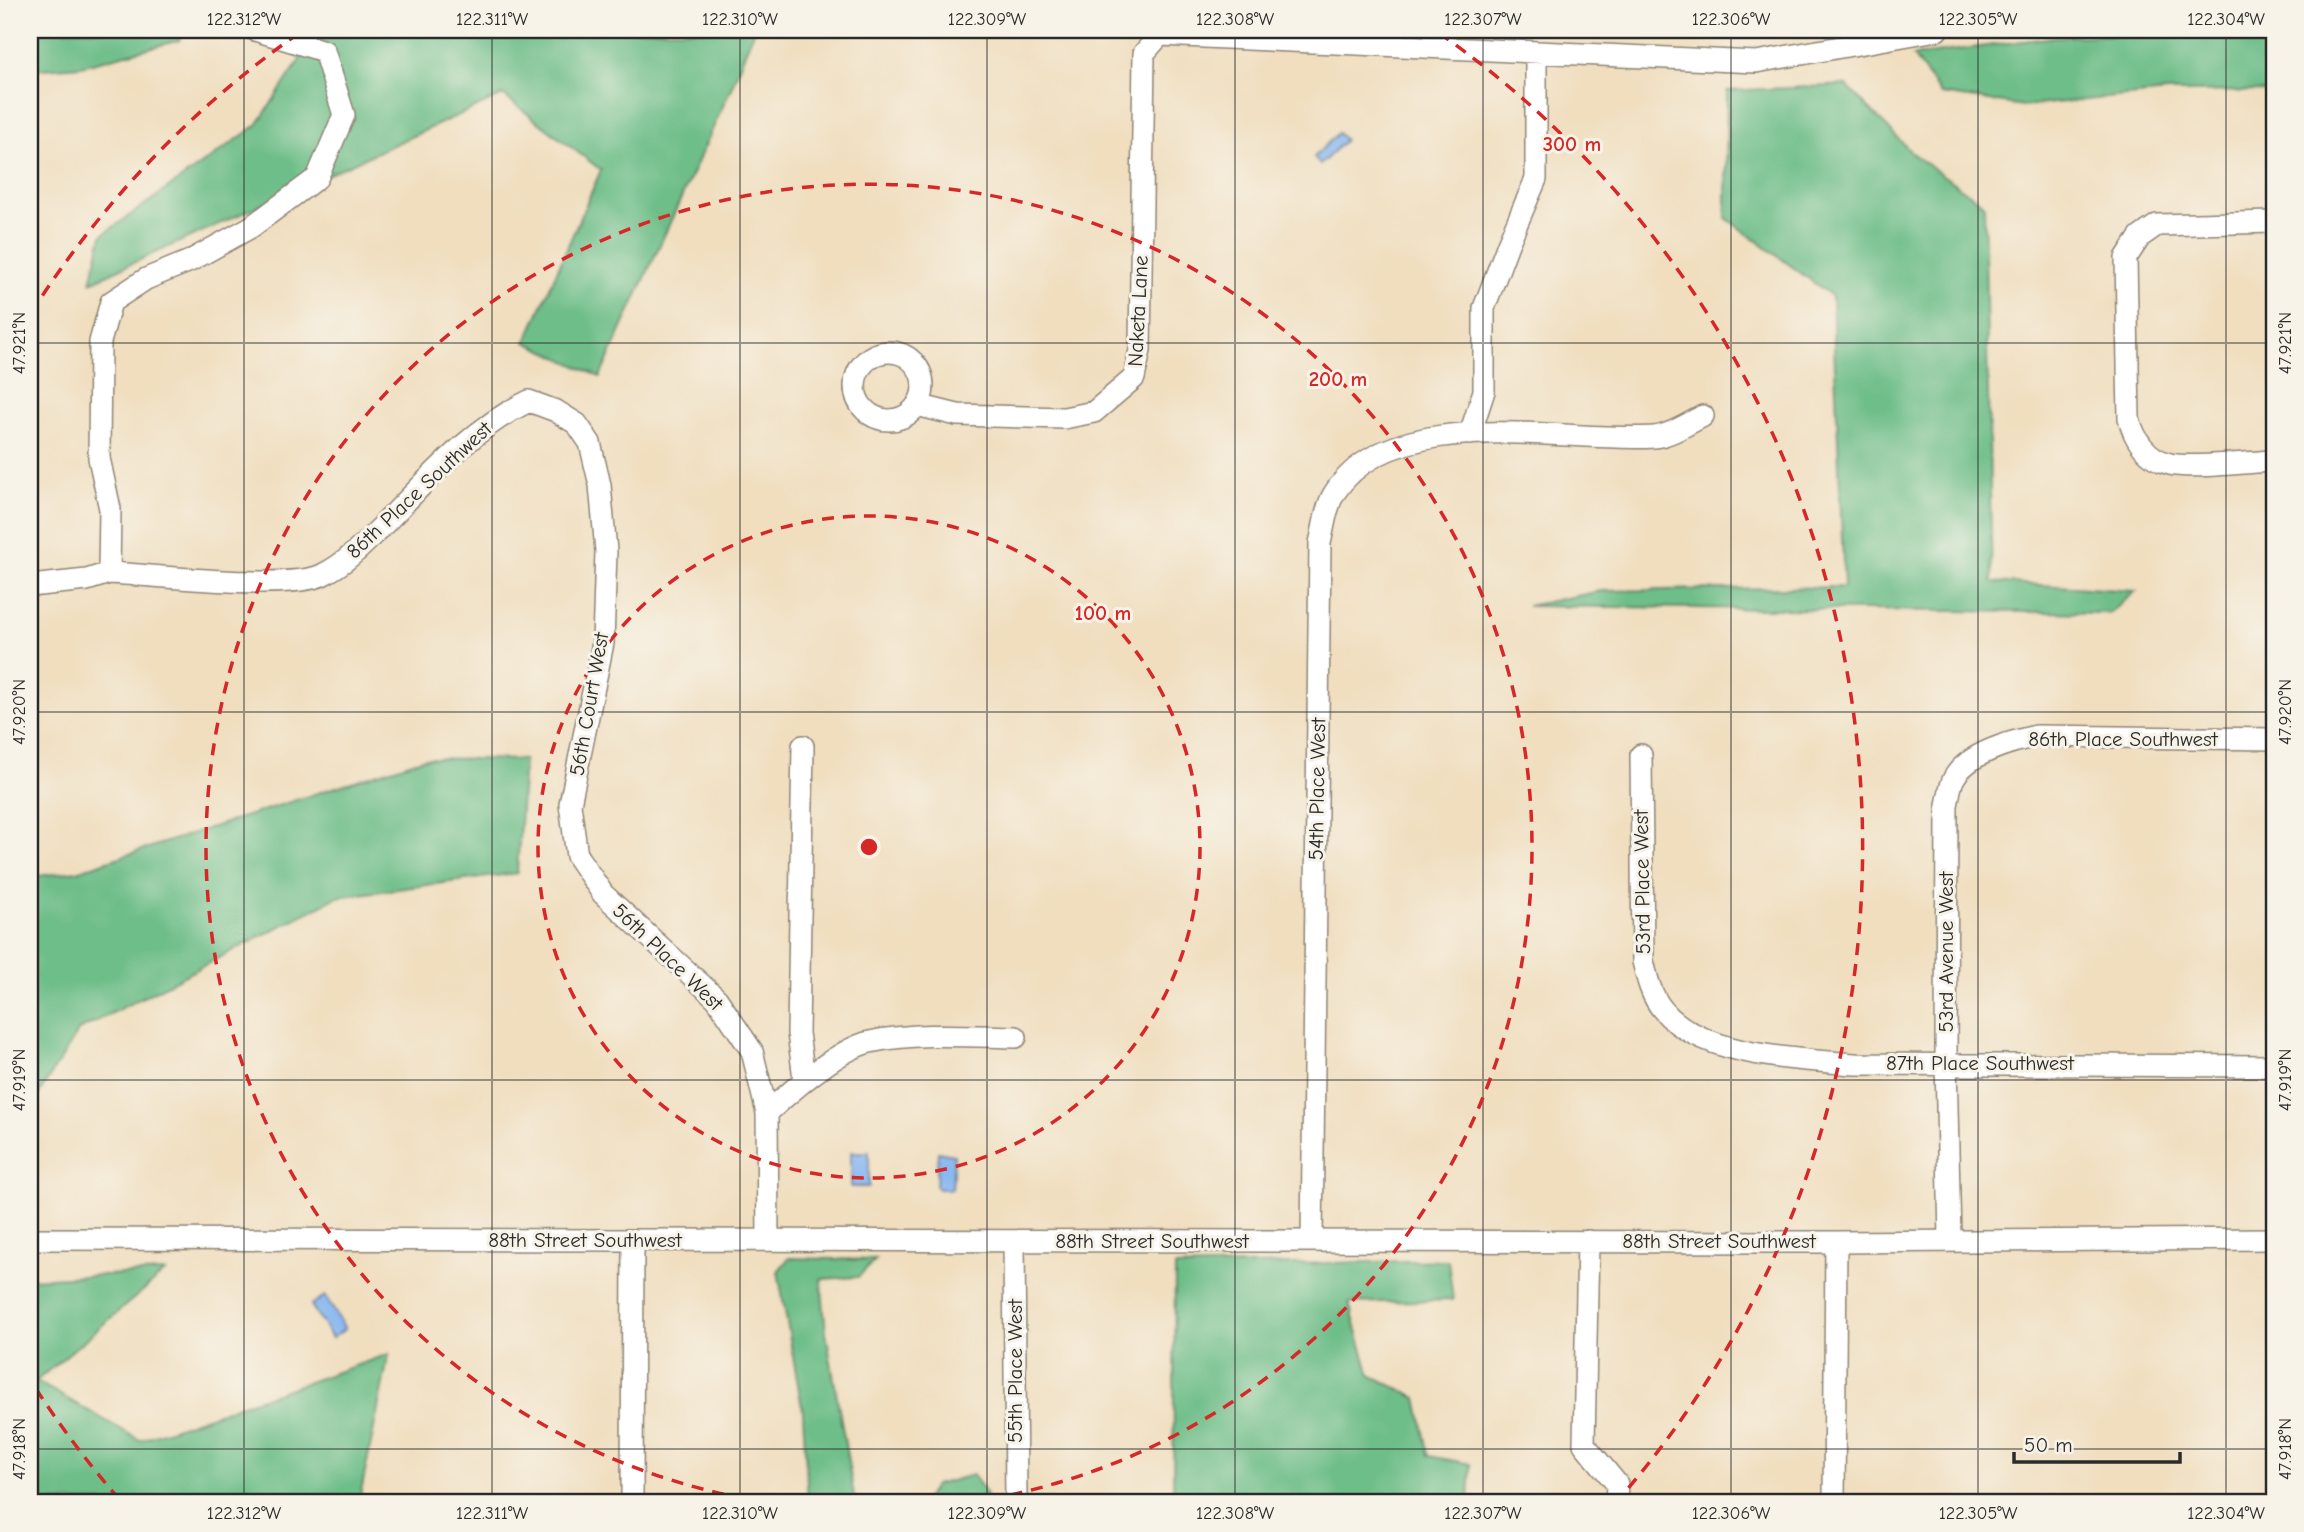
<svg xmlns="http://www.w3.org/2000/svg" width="2304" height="1532" viewBox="0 0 2304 1532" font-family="'Comic Neue',sans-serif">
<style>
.forest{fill:#6ebe89;stroke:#4c745a;stroke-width:2}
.water{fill:#85b5f0;stroke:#58708e;stroke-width:2}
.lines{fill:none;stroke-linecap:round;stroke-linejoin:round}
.minor-casing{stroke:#8e8475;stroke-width:24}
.minor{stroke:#fff;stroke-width:21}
.ticks{fill:none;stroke:#2b2b2b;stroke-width:2;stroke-opacity:0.45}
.ring{fill:none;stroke:#d62828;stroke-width:3.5;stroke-dasharray:12 9}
.labels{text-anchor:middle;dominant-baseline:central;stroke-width:6;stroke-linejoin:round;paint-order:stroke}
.street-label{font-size:21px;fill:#2b2b2b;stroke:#f7f3e8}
.centre{fill:#d62828;stroke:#f7f3e8;stroke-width:3.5}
.ring-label{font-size:21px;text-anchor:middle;font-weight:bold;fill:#d62828;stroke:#f7f3e8;stroke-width:6;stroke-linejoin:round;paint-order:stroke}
.neatline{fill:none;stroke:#2b2b2b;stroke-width:2.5}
.ticks-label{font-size:18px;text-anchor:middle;fill:#2b2b2b}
</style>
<rect width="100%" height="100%" fill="#f7f3e8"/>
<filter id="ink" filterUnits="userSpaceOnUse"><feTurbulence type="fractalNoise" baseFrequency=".0143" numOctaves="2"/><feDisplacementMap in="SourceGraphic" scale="14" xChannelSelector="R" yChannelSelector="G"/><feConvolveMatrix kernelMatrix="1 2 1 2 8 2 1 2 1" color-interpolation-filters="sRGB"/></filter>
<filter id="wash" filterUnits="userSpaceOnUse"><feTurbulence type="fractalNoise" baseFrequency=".00686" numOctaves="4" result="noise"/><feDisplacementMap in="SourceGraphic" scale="28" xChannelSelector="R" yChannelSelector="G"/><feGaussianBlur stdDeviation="1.57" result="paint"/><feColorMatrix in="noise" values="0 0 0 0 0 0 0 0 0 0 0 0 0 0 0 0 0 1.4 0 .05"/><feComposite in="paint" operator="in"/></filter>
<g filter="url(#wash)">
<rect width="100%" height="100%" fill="#f0debf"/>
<!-- forest -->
<path class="forest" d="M 30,30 L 182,30 L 180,40 L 81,66 L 30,70 Z
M 282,30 L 754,30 L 731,88 L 600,377 L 526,342 L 601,170 L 503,95 L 91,282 L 102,235 L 257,125 L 300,60 Z
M 2274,30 L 2274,91 L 2167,92 L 2024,106 L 1941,94 L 1913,56 L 2053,37 Z
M 1846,85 L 1914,155 L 1984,204 L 1992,582 L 2136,591 L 2110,613 L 1527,606 L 1601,591 L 1844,587 L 1832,296 L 1726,218 L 1727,91 Z
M 425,758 L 524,760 L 517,873 L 337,897 L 79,1030 L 30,1108 L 30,877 L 77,871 Z
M 789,1258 L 875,1260 L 858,1277 L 821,1279 L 826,1333 L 855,1502 L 808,1502 L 803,1413 L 778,1271 Z
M 1448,1260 L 1453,1300 L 1349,1303 L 1370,1375 L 1417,1398 L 1429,1456 L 1471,1464 L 1469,1502 L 1173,1502 L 1175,1267 Z
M 165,1272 L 36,1381 L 140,1440 L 389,1354 L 359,1502 L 30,1502 L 30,1279 Z
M 973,1475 L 985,1492 L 986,1502 L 924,1502 L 935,1485 Z"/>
<!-- water -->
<path class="water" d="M 1338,133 L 1345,140 L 1320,165 L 1314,157 Z
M 851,1152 L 869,1152 L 869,1187 L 851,1187 Z
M 938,1152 L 954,1155 L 952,1189 L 938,1189 L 936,1186 Z
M 325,1296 L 345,1329 L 332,1338 L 311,1305 Z"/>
</g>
<g filter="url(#ink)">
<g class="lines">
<defs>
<path id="minor" d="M 2274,222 L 2157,225 L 2140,237 L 2126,258 L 2129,418 C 2134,439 2147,459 2170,464 C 2191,469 2249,462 2274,461
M855 386a34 34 0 1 1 68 0a34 34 0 1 1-68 0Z
M 917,405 L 957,415 L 1064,418 L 1094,412 L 1134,378 L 1140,350 L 1144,53 L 1160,35 L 1756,62 L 1937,30
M 1470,434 L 1484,391 L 1484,308 L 1508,244 L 1536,179 L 1536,52
M 109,573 L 110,509 L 99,458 L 100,342 L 111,302 L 146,279 L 190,261 L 251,227 L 317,178 L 344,115 L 324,51 L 255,30
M 30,586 L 87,580 L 109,573 C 153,575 287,591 322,575 C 349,562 370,538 391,517 C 434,473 473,428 529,401 L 556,411 L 577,424 L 590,443 L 600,485 L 606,551 L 603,643 L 570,804 L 577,856 L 603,894 L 717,999 L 752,1051 L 767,1113 L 768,1239
M 803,746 L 798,1033 L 804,1078
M 1641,755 L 1643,961 C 1647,978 1651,996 1663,1010 C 1702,1057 1797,1059 1855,1064 L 2274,1066
M 767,1113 C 791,1091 838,1049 870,1042 C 917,1032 968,1036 1016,1037
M 30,1239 L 1836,1242 L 2274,1239
M 1950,1239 L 1946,1062 L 1947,805 C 1949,797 1950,785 1954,778 C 1968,753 2010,742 2036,736 L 2274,739
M 1014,1241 L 1016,1502
M 1312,1241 L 1320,543 C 1324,527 1326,505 1335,492 C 1394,402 1563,443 1654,437 C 1670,436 1689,423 1703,416
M 1588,1241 L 1584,1444 L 1617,1484 L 1616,1502
M 632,1502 L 633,1241
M 1834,1502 L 1836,1242"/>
</defs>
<!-- minor casing -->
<use href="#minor" class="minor-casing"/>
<!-- minor -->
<use href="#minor" class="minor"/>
</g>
</g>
<!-- ticks -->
<path class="ticks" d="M 244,30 L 244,1502M 492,30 L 492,1502M 740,30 L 740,1502M 987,30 L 987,1502M 1235,30 L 1235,1502M 1483,30 L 1483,1502M 1731,30 L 1731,1502M 1978,30 L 1978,1502M 2226,30 L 2226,1502M 30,343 L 2274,343M 30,712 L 2274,712M 30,1080 L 2274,1080M 30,1449 L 2274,1449"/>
<!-- distance rings -->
<g class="ring">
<circle cx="869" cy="847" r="331"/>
<path d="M765 1502A663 663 0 1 1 973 1502"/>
<path d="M119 1499A994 994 0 0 1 31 1381M31 313A994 994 0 0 1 299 33M1439 33A994 994 0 0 1 1619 1499"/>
</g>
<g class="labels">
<!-- street labels -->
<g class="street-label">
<text transform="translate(1138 311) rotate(-87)">Naketa Lane</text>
<text transform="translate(419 490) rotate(-43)">86th Place Southwest</text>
<text transform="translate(589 704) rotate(-80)">56th Court West</text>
<text x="2123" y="739">86th Place Southwest</text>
<text transform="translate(1317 789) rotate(-89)">54th Place West</text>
<text transform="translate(1642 882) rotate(-91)">53rd Place West</text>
<text transform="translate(1946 952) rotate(-90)">53rd Avenue West</text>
<text transform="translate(668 957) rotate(44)">56th Place West</text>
<text x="1980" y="1063">87th Place Southwest</text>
<text x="585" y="1240">88th Street Southwest</text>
<text x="1152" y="1241">88th Street Southwest</text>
<text x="1719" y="1241">88th Street Southwest</text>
<text transform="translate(1015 1371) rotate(-90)">55th Place West</text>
</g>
</g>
<circle cx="869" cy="847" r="10" class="centre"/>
<g class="ring-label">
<text x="1572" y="151">300 m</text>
<text x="1338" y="386">200 m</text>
<text x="1103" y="620">100 m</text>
</g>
<!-- margin -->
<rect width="2304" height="1532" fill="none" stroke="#f7f3e8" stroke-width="77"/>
<!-- scale -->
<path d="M2014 1452v10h166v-10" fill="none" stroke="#2b2b2b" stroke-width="3.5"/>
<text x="2024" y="1452" font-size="21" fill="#2b2b2b" stroke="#f7f3e8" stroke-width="5" paint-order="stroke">50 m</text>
<rect x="38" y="38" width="2228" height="1456" class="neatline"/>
<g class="ticks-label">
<text x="244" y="25">122.312°W</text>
<text x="492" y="25">122.311°W</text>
<text x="740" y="25">122.310°W</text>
<text x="987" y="25">122.309°W</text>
<text x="1235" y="25">122.308°W</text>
<text x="1483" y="25">122.307°W</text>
<text x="1731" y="25">122.306°W</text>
<text x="1978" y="25">122.305°W</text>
<text x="2226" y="25">122.304°W</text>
<text transform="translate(19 343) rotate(-90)" y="6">47.921°N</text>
<text transform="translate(2285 343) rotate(-90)" y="6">47.921°N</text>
<text transform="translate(19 712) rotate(-90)" y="6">47.920°N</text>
<text transform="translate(2285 712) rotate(-90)" y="6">47.920°N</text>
<text transform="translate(19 1080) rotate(-90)" y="6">47.919°N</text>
<text transform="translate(2285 1080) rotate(-90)" y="6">47.919°N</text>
<text transform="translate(19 1449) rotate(-90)" y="6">47.918°N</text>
<text transform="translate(2285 1449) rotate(-90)" y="6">47.918°N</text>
<text x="244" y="1519">122.312°W</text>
<text x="492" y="1519">122.311°W</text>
<text x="740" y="1519">122.310°W</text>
<text x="987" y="1519">122.309°W</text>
<text x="1235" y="1519">122.308°W</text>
<text x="1483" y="1519">122.307°W</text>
<text x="1731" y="1519">122.306°W</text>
<text x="1978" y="1519">122.305°W</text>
<text x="2226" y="1519">122.304°W</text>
</g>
</svg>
